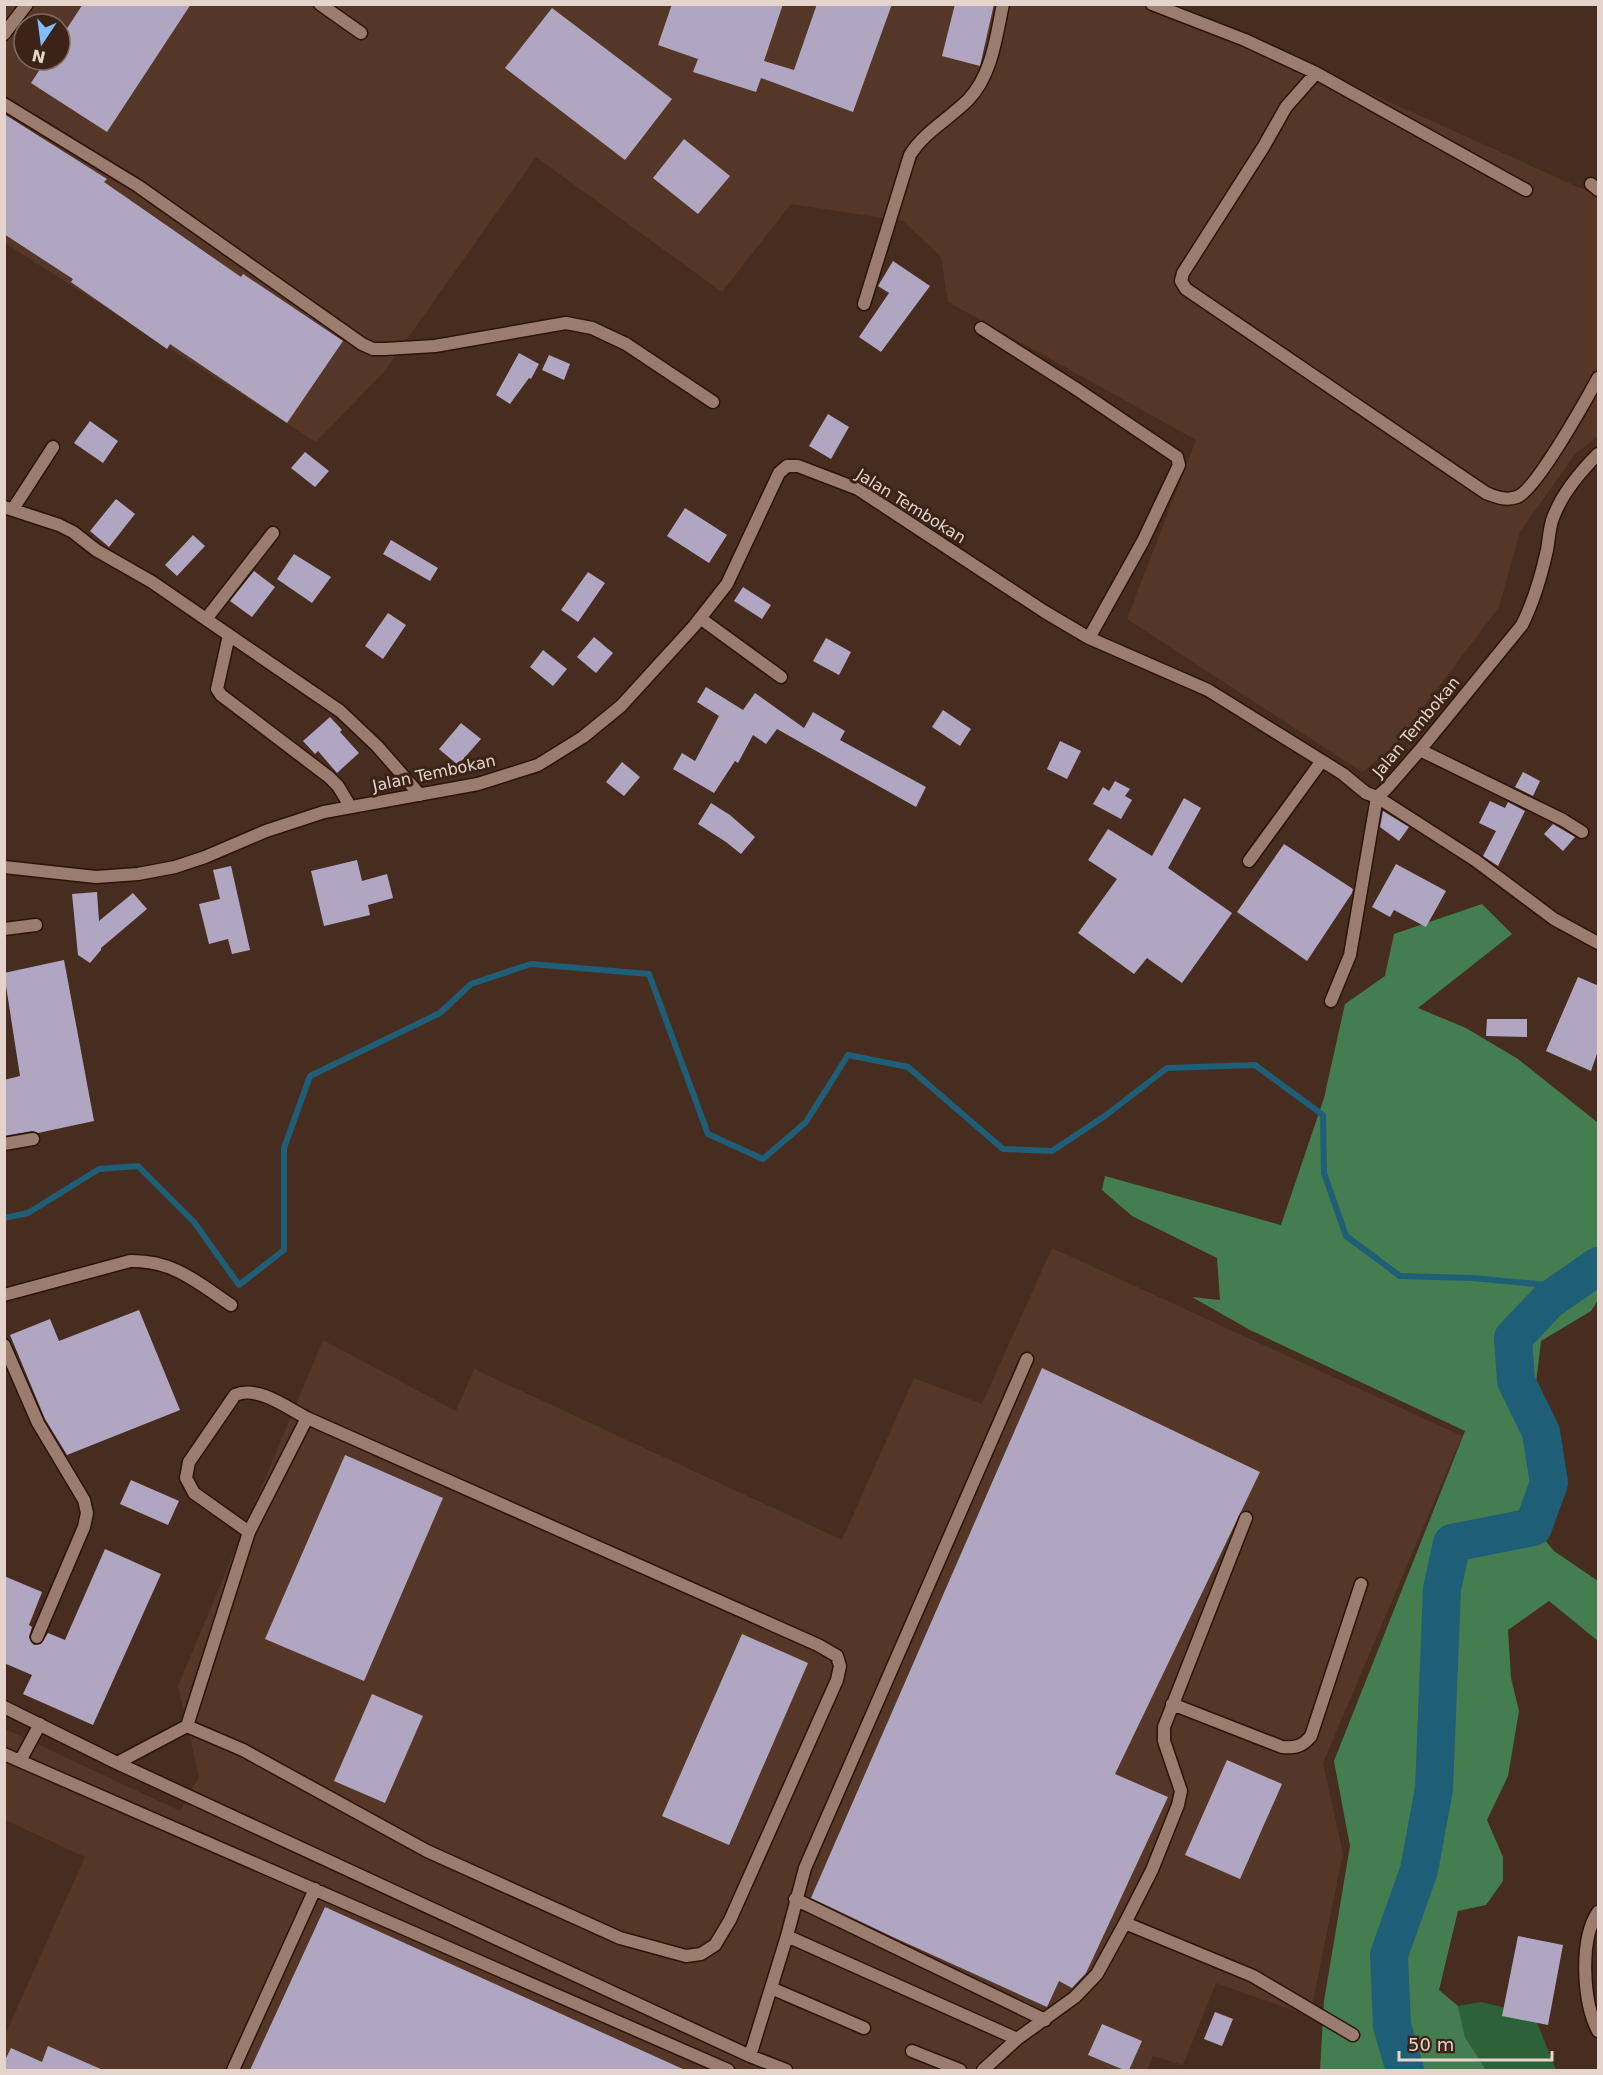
<svg xmlns="http://www.w3.org/2000/svg" width="1603" height="2075" viewBox="0 0 1603 2075" font-family="'DejaVu Sans',sans-serif">
<style>
.built{fill:#553727;fill-rule:evenodd}
.green{fill:#2d6239}
.forest{fill:#447e50}
.lines{fill:none;stroke-linecap:round;stroke-linejoin:round}
.stream{stroke:#1e5e77;stroke-width:6}
.river{stroke:#1e5e77;stroke-width:38}
.building{fill:#b1a6c2}
.lane-casing{stroke:#2b1409;stroke-width:15}
.street-casing{stroke:#2b1409;stroke-width:15}
.lane{stroke:#9b7d6f;stroke-width:12}
.street{stroke:#9b7d6f;stroke-width:12}
.labels{text-anchor:middle;dominant-baseline:central;stroke-width:6;stroke-linejoin:round;paint-order:stroke}
.street-label{font-size:16px;fill:#e5d4cc;stroke:#3b2317}
</style>
<rect width="100%" height="100%" fill="#462d20"/>
<!-- built -->
<path class="built" d="M 4,5 L 1174,5 L 1598,196 L 1598,436 L 1575,454 L 1520,532 L 1499,607 L 1394,746 L 1362,772 L 1127,619 L 1196,440 L 948,302 L 941,257 L 903,221 L 791,204 L 722,292 L 536,157 L 383,373 L 316,442 L 5,243 ZM 24,24 L 60,24 L 60,60 L 24,60 Z
M 1052,1248 L 1462,1436 L 1323,1763 L 1343,1853 L 1310,2016 L 1216,1983 L 1183,2065 L 1153,2056 L 1147,2070 L 5,2070 L 5,2035 L 85,1857 L 5,1820 L 5,1729 L 180,1811 L 199,1777 L 178,1686 L 323,1340 L 456,1411 L 474,1369 L 842,1540 L 914,1378 L 982,1404 Z"/>
<!-- green -->
<path class="green" d="M 1481,2002 L 1534,2015 L 1556,2070 L 1486,2070 L 1465,2037 L 1458,2006 Z"/>
<!-- forest -->
<path class="forest" d="M 1482,904 L 1512,934 L 1418,1008 L 1466,1028 L 1518,1059 L 1597,1122 L 1598,1126 L 1598,1300 L 1591,1311 L 1541,1341 L 1536,1383 L 1558,1440 L 1543,1493 L 1526,1517 L 1554,1551 L 1598,1581 L 1598,1641 L 1549,1601 L 1508,1630 L 1511,1678 L 1519,1711 L 1508,1776 L 1487,1820 L 1503,1857 L 1503,1881 L 1486,1905 L 1458,1911 L 1439,1990 L 1458,2006 L 1465,2037 L 1486,2070 L 1320,2070 L 1324,2001 L 1350,1846 L 1334,1761 L 1465,1431 L 1250,1330 L 1192,1297 L 1220,1300 L 1217,1258 L 1132,1216 L 1102,1190 L 1105,1176 L 1281,1225 L 1324,1098 L 1345,1004 L 1385,976 L 1394,934 Z"/>
<g class="lines">
<!-- stream -->
<path class="stream" d="M 4,1218 L 28,1213 L 99,1169 L 138,1166 L 194,1222 L 239,1285 L 284,1250 L 284,1148 L 310,1076 L 440,1013 L 471,984 L 531,964 L 649,974 L 708,1134 L 763,1159 L 806,1122 L 848,1055 L 908,1067 L 1003,1149 L 1052,1151 L 1105,1116 L 1167,1068 L 1255,1065 L 1323,1115 L 1324,1173 L 1346,1236 L 1400,1276 L 1472,1278 L 1568,1287"/>
<!-- river -->
<path class="river" d="M 1405,2070 L 1392,2026 L 1389,1955 L 1419,1870 L 1434,1789 L 1442,1589 L 1452,1543 L 1533,1527 L 1549,1483 L 1541,1432 L 1516,1381 L 1513,1338 L 1548,1301 L 1598,1266"/>
</g>
<!-- building -->
<path class="building" d="M 83,4 L 191,4 L 107,132 L 31,83 L 46,60 L 60,60 L 60,39 Z
M 672,4 L 783,4 L 764,61 L 794,70 L 817,4 L 892,4 L 853,112 L 761,78 L 756,92 L 693,72 L 698,59 L 658,45 Z
M 955,4 L 994,4 L 980,66 L 942,56 Z
M 552,8 L 672,99 L 625,160 L 505,68 Z
M 4,114 L 107,179 L 104,182 L 241,277 L 243,274 L 343,341 L 287,423 L 170,344 L 167,349 L 71,282 L 73,279 L 4,234 Z
M 684,139 L 730,176 L 698,214 L 653,178 Z
M 893,261 L 930,286 L 881,352 L 859,337 L 889,293 L 878,286 Z
M 519,353 L 539,364 L 531,379 L 529,378 L 510,404 L 496,395 Z
M 549,355 L 570,364 L 564,380 L 542,370 Z
M 828,414 L 849,427 L 831,459 L 809,446 Z
M 90,421 L 118,441 L 103,463 L 74,443 Z
M 305,452 L 329,471 L 315,487 L 291,468 Z
M 116,499 L 135,514 L 109,547 L 90,531 Z
M 685,508 L 727,535 L 709,563 L 667,536 Z
M 193,535 L 205,546 L 177,576 L 165,565 Z
M 391,540 L 438,568 L 430,581 L 383,554 Z
M 294,554 L 331,577 L 312,603 L 277,579 Z
M 254,571 L 275,587 L 252,617 L 230,601 Z
M 588,572 L 605,583 L 578,622 L 561,610 Z
M 743,587 L 771,605 L 762,619 L 734,601 Z
M 388,613 L 406,625 L 383,659 L 365,646 Z
M 594,637 L 613,653 L 596,673 L 577,657 Z
M 826,638 L 851,652 L 839,675 L 813,661 Z
M 543,650 L 567,669 L 553,686 L 530,667 Z
M 706,687 L 743,710 L 755,693 L 804,728 L 813,712 L 845,731 L 840,740 L 926,787 L 916,807 L 777,729 L 766,744 L 753,735 L 738,763 L 735,761 L 714,793 L 673,769 L 682,753 L 695,761 L 719,716 L 697,702 Z
M 943,710 L 971,729 L 960,746 L 932,727 Z
M 330,717 L 342,730 L 340,732 L 359,753 L 337,773 L 318,751 L 315,754 L 303,741 Z
M 461,723 L 481,739 L 458,765 L 439,749 Z
M 1060,741 L 1081,751 L 1067,779 L 1047,769 Z
M 622,762 L 640,777 L 624,796 L 606,782 Z
M 1523,772 L 1540,781 L 1533,796 L 1515,787 Z
M 1115,781 L 1130,789 L 1125,796 L 1132,800 L 1121,819 L 1093,804 L 1103,787 L 1109,791 Z
M 1184,798 L 1201,808 L 1168,868 L 1232,913 L 1182,983 L 1147,958 L 1134,974 L 1078,933 L 1117,879 L 1088,860 L 1108,829 L 1152,856 Z
M 1490,801 L 1505,808 L 1508,802 L 1525,811 L 1498,866 L 1483,856 L 1496,831 L 1479,823 Z
M 711,803 L 730,815 L 755,837 L 741,854 L 726,842 L 698,824 Z
M 1383,811 L 1409,827 L 1399,841 L 1380,827 Z
M 1553,824 L 1575,837 L 1563,851 L 1544,834 Z
M 1284,844 L 1353,889 L 1352,893 L 1307,961 L 1237,912 Z
M 357,860 L 362,881 L 387,874 L 393,898 L 368,905 L 370,915 L 324,926 L 311,871 Z
M 1396,864 L 1446,891 L 1426,927 L 1394,910 L 1390,917 L 1372,907 Z
M 231,866 L 250,950 L 232,954 L 228,939 L 209,944 L 199,904 L 220,899 L 213,870 Z
M 97,892 L 99,921 L 133,893 L 147,909 L 101,948 L 101,950 L 90,963 L 78,955 L 72,894 Z
M 64,960 L 94,1121 L 38,1133 L 32,1131 L 4,1136 L 4,1080 L 20,1076 L 4,973 Z
M 1578,977 L 1599,986 L 1599,1048 L 1591,1071 L 1546,1051 Z
M 1487,1019 L 1527,1019 L 1527,1037 L 1486,1036 Z
M 139,1310 L 180,1410 L 67,1455 L 45,1419 L 10,1335 L 50,1319 L 59,1341 Z
M 1042,1368 L 1260,1472 L 1115,1774 L 1168,1797 L 1086,1973 L 1072,1988 L 1059,1981 L 1047,2007 L 895,1938 L 811,1898 Z
M 345,1455 L 443,1498 L 364,1681 L 265,1639 Z
M 131,1480 L 179,1501 L 168,1525 L 120,1504 Z
M 105,1549 L 161,1574 L 93,1725 L 23,1694 L 32,1675 L 4,1663 L 4,1576 L 42,1592 L 29,1625 L 32,1627 L 29,1637 L 31,1642 L 34,1645 L 41,1644 L 48,1633 L 65,1640 Z
M 742,1634 L 808,1663 L 729,1845 L 662,1816 Z
M 372,1694 L 423,1716 L 385,1803 L 334,1781 Z
M 1227,1760 L 1282,1784 L 1240,1879 L 1185,1855 Z
M 325,1907 L 685,2070 L 250,2070 Z
M 1518,1936 L 1563,1945 L 1548,2025 L 1502,2016 Z
M 1215,2012 L 1233,2019 L 1222,2046 L 1204,2039 Z
M 1102,2024 L 1142,2041 L 1129,2070 L 1124,2070 L 1088,2055 Z
M 48,2046 L 103,2070 L 4,2070 L 4,2062 L 11,2048 L 42,2062 Z"/>
<g class="lines">
<defs>
<path id="lane" d="M 320,4 L 361,33
M 1152,4 L 1245,40 L 1316,73 L 1526,190
M 4,34 L 27,4
M 1316,73 L 1286,107 L 1264,146 L 1183,273 L 1181,281 L 1186,289 L 1486,493 C 1497,497 1505,501 1517,497 C 1536,490 1586,400 1598,378
M 4,104 L 138,186 L 362,344 L 373,349 L 385,349 L 435,346 L 566,323 L 592,328 L 626,344 L 713,402
M 1591,184 L 1598,190
M 864,304 L 910,155 C 924,132 949,119 968,100 C 992,75 996,37 1003,4
M 1249,861 L 1321,762
M 4,929 L 36,925
M 4,1144 L 33,1139
M 4,1295 L 130,1261 C 173,1260 197,1282 231,1305
M 4,1345 L 38,1423 L 84,1500 L 87,1513 L 84,1527 L 37,1637
M 1172,1704 L 1282,1747 C 1295,1748 1302,1747 1311,1736 L 1361,1584
M 4,1707 L 117,1763 L 750,2056 L 786,2070
M 187,1726 L 249,1532 L 307,1418
M 4,1754 L 728,2070
M 20,1761 L 40,1724
M 117,1763 L 187,1726 L 243,1750 L 427,1851 L 620,1938 L 686,1956 L 701,1954 L 715,1945 L 730,1920 L 837,1680 L 840,1666 L 837,1656 L 818,1645 L 307,1418 C 287,1408 258,1385 235,1395 L 189,1462 L 186,1478 L 194,1493 L 249,1532
M 795,1899 L 1045,2020
M 1598,1912 C 1579,1940 1583,2002 1598,2031
M 1125,1923 L 1253,1976 L 1353,2035
M 787,1936 L 1017,2039
M 771,1988 L 864,2028
M 912,2051 L 960,2070
M 750,2056 L 787,1936 L 805,1868 L 1027,1359
M 233,2070 L 315,1889
M 983,2070 L 1017,2039 L 1075,1997 L 1097,1974 L 1125,1923 L 1152,1870 L 1178,1805 L 1181,1791 L 1164,1741 L 1164,1727 L 1246,1518"/>
<path id="street" d="M 981,328 L 1075,388 L 1177,457 L 1179,465 L 1143,541 L 1089,638
M 4,507 L 59,525 L 73,532 L 96,550 L 152,582 L 229,635 L 217,689 L 221,695 L 329,777 L 338,786 L 350,806
M 13,509 L 53,447
M 700,618 L 781,677
M 206,619 L 273,533
M 229,635 L 340,711 L 377,746 L 420,795
M 1420,750 L 1563,820 L 1582,832
M 1377,797 L 1386,789 L 1420,750 L 1522,625 C 1534,601 1541,577 1547,550 C 1549,540 1549,528 1553,518 C 1562,493 1580,472 1598,454
M 4,867 L 96,877 L 138,874 L 175,867 L 205,857 L 266,831 L 324,812 L 478,784 L 538,765 L 583,737 L 621,706 L 694,626 L 727,584 L 779,473 L 787,466 L 798,466 L 858,489 L 1045,612 L 1089,638 L 1208,690 L 1343,774 L 1366,793 L 1377,797 L 1475,860 L 1554,919 L 1598,943
M 1331,1001 L 1350,955 L 1377,797"/>
</defs>
<!-- lane casing -->
<use href="#lane" class="lane-casing"/>
<!-- street casing -->
<use href="#street" class="street-casing"/>
<!-- lane -->
<use href="#lane" class="lane"/>
<!-- street -->
<use href="#street" class="street"/>
</g>
<g class="labels">
<!-- street labels -->
<g class="street-label">
<text transform="translate(911 506) rotate(32)">Jalan Tembokan</text>
<text transform="translate(1416 727) rotate(-50)">Jalan Tembokan</text>
<text transform="translate(434 773) rotate(-12)">Jalan Tembokan</text>
</g>
</g>
<!-- border -->
<rect width="1603" height="2075" fill="none" stroke="#e5d4cc" stroke-width="12"/>
<!-- north arrow -->
<g transform="translate(42 42) rotate(193)"><circle r="28" fill="#3b2317" stroke="#7f6a5f" stroke-width="1.5"/>
<path d="M0-4.5L10 22L0 15L-10 22Z" fill="#80bdfa"/>
<text y="-9" font-size="16" font-weight="bold" text-anchor="middle" fill="#e5d4cc">N</text>
</g>
<!-- scale -->
<path d="M1399 2051v9h153v-9" fill="none" stroke="#e5d4cc" stroke-width="3"/>
<text x="1408" y="2051" font-size="18" fill="#e5d4cc" stroke="#3b2317" stroke-width="4.5" paint-order="stroke">50 m</text>
</svg>
